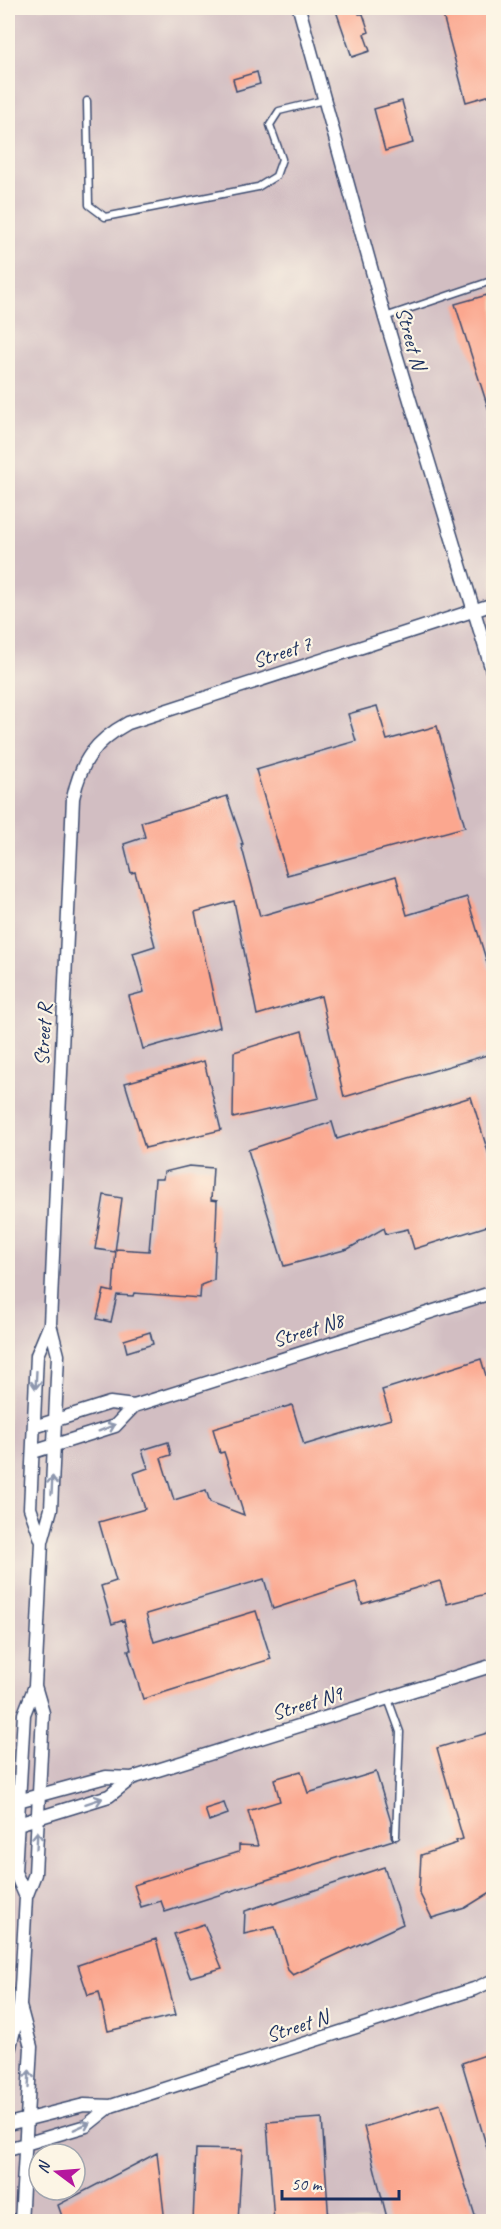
<svg xmlns="http://www.w3.org/2000/svg" width="501" height="2229" viewBox="0 0 501 2229" font-family="Caveat,sans-serif">
<style>
.industrial{fill:#d2bec2;fill-rule:evenodd}
.building{fill:#fba78f}
.lines{fill:none;stroke-linecap:round;stroke-linejoin:round}
.service-casing{stroke:#3b4a6e;stroke-width:9}
.minor-casing{stroke:#3b4a6e;stroke-width:15}
.service{stroke:#fff;stroke-width:6}
.minor{stroke:#fff;stroke-width:12}
.oneway{stroke:#8d97ae}
.labels{text-anchor:middle;dominant-baseline:central;stroke-width:4.5;stroke-linejoin:round;paint-order:stroke}
.street-label{font-size:21px;fill:#1b2f5e;stroke:#fcf5e5}
</style>
<rect width="100%" height="100%" fill="#fcf5e5"/>
<filter id="ink" filterUnits="userSpaceOnUse"><feTurbulence type="fractalNoise" baseFrequency=".0167" numOctaves="2"/><feDisplacementMap in="SourceGraphic" scale="12" xChannelSelector="R" yChannelSelector="G"/><feConvolveMatrix kernelMatrix="1 2 1 2 8 2 1 2 1" color-interpolation-filters="sRGB"/></filter>
<filter id="wash" filterUnits="userSpaceOnUse"><feTurbulence type="fractalNoise" baseFrequency=".008" numOctaves="4" result="noise"/><feDisplacementMap in="SourceGraphic" scale="24" xChannelSelector="R" yChannelSelector="G"/><feGaussianBlur stdDeviation="1.35" result="paint"/><feColorMatrix in="noise" values="0 0 0 0 0 0 0 0 0 0 0 0 0 0 0 0 0 1.4 0 .05"/><feComposite in="paint" operator="in"/></filter>
<g filter="url(#wash)">
<rect width="100%" height="100%" fill="#f0e6c8"/>
<!-- industrial -->
<path class="industrial" d="M 8,8 L 493,8 L 493,2221 L 8,2222 ZM 39,2154 L 75,2154 L 75,2190 L 39,2190 Z"/>
<g id="blocks">
<!-- building -->
<path class="building" d="M 335,8 L 358,8 L 359,14 L 363,14 L 369,32 L 364,34 L 370,51 L 352,57 Z
M 441,8 L 494,8 L 494,94 L 466,102 Z
M 257,72 L 260,84 L 236,91 L 233,79 Z
M 402,101 L 413,143 L 385,151 L 374,109 Z
M 494,293 L 494,416 L 491,417 L 455,304 Z
M 377,706 L 387,740 L 437,726 L 465,827 L 287,875 L 256,770 L 356,741 L 348,714 Z
M 227,796 L 243,844 L 241,844 L 260,916 L 396,876 L 407,915 L 467,897 L 489,969 L 494,967 L 494,1053 L 344,1097 L 321,996 L 257,1015 L 234,901 L 195,912 L 220,1027 L 143,1049 L 129,996 L 144,992 L 133,953 L 155,946 L 135,872 L 131,873 L 124,844 L 145,837 L 141,822 Z
M 302,1031 L 319,1098 L 233,1118 L 234,1052 Z
M 204,1061 L 221,1130 L 145,1148 L 125,1083 Z
M 471,1097 L 490,1158 L 494,1157 L 494,1224 L 414,1249 L 408,1229 L 386,1234 L 384,1228 L 348,1249 L 284,1266 L 248,1150 L 332,1122 L 337,1139 Z
M 189,1166 L 213,1168 L 211,1200 L 217,1201 L 214,1280 L 201,1285 L 200,1298 L 134,1293 L 133,1296 L 117,1295 L 111,1322 L 97,1319 L 104,1290 L 113,1292 L 116,1249 L 149,1251 L 155,1179 L 163,1179 L 164,1172 Z
M 104,1195 L 122,1198 L 115,1252 L 95,1249 Z
M 150,1332 L 153,1344 L 127,1352 L 124,1340 Z
M 481,1359 L 494,1402 L 494,1592 L 447,1604 L 440,1581 L 362,1604 L 356,1582 L 273,1609 L 264,1579 L 146,1614 L 154,1642 L 256,1611 L 271,1659 L 143,1699 L 128,1650 L 131,1650 L 124,1620 L 112,1624 L 101,1586 L 116,1581 L 99,1522 L 145,1509 L 134,1473 L 148,1468 L 142,1450 L 168,1442 L 171,1455 L 161,1458 L 174,1500 L 206,1490 L 210,1502 L 244,1515 L 224,1452 L 220,1453 L 213,1429 L 292,1405 L 304,1445 L 391,1419 L 382,1390 Z
M 494,1731 L 494,1890 L 465,1908 L 432,1918 L 419,1892 L 421,1855 L 457,1843 L 456,1841 L 463,1839 L 437,1748 Z
M 301,1771 L 308,1793 L 376,1772 L 391,1822 L 391,1836 L 393,1840 L 165,1912 L 161,1901 L 141,1907 L 134,1885 L 239,1852 L 239,1845 L 258,1846 L 248,1811 L 280,1801 L 274,1779 Z
M 224,1803 L 228,1814 L 209,1821 L 205,1809 Z
M 384,1867 L 403,1924 L 293,1975 L 288,1970 L 275,1927 L 244,1934 L 245,1911 L 272,1902 L 273,1904 Z
M 204,1924 L 222,1968 L 190,1977 L 174,1934 Z
M 156,1939 L 176,2015 L 108,2031 L 99,1992 L 88,1995 L 78,1965 Z
M 494,2052 L 494,2158 L 490,2158 L 462,2063 Z
M 440,2104 L 477,2222 L 388,2222 L 364,2127 Z
M 322,2118 L 329,2222 L 274,2222 L 267,2122 Z
M 196,2149 L 242,2150 L 238,2222 L 193,2222 Z
M 157,2153 L 165,2222 L 64,2222 L 58,2205 Z"/>
</g>
</g>
<g filter="url(#ink)">
<use href="#blocks" fill-opacity="0" stroke="#3b4a6e" stroke-width="1.5"/>
<g class="lines">
<defs>
<path id="service" d="M 87,101 L 89,205 L 105,217 L 258,187 L 276,176 L 282,159 L 270,125 L 279,111 L 324,100
M 385,317 L 494,280
M 388,1699 L 400,1732 L 396,1836"/>
<path id="minor" d="M 299,8 L 385,318 L 494,677
M 34,1427 L 110,1403 L 134,1406 L 494,1292
M 33,1452 L 115,1426 L 134,1406
M 42,1542 L 30,1508 L 37,1355 L 50,1324
M 18,1801 L 106,1777 L 132,1778 L 494,1665
M 18,1824 L 109,1796 L 132,1778
M 26,1897 L 15,1872 L 24,1714 L 35,1686 L 42,1542 L 51,1509 L 58,1355 L 50,1324 L 73,798 C 81,761 95,741 128,723 L 494,604
M 20,2006 L 31,2047 L 21,2222
M 8,2055 L 20,2005 L 26,1897 L 35,1874 L 43,1713 L 35,1686
M 8,2124 L 84,2105 L 111,2106 L 474,1989 L 494,1980
M 8,2149 L 86,2126 L 111,2106"/>
</defs>
<!-- service casing -->
<use href="#service" class="service-casing"/>
<!-- minor casing -->
<use href="#minor" class="minor-casing"/>
<!-- service -->
<use href="#service" class="service"/>
<!-- minor -->
<use href="#minor" class="minor"/>
</g>
<!-- one-way arrows -->
<defs><path id="oneway-shaft" d="M-6 0H5M1.5-3L5.5 0L1.5 3" fill="none" stroke-width="1.6" stroke-linecap="round" stroke-linejoin="round" transform="scale(1.5)"/></defs>
<g class="oneway">
<use href="#oneway-shaft" transform="translate(36 1380) rotate(93)"/>
<use href="#oneway-shaft" transform="translate(107 1428) rotate(-22)"/>
<use href="#oneway-shaft" transform="translate(52 1485) rotate(-87)"/>
<use href="#oneway-shaft" transform="translate(94 1801) rotate(-18)"/>
<use href="#oneway-shaft" transform="translate(37 1840) rotate(-87)"/>
<use href="#oneway-shaft" transform="translate(29 2079) rotate(-87)"/>
<use href="#oneway-shaft" transform="translate(82 2126) rotate(-24)"/>
</g>
</g>
<g class="labels">
<!-- street labels -->
<g class="street-label">
<text transform="translate(411 338) rotate(74)">Street N</text>
<text transform="translate(282 652) rotate(-18)">Street 7</text>
<text transform="translate(43 1035) rotate(-87)">Street R</text>
<text transform="translate(308 1330) rotate(-17)">Street N8</text>
<text transform="translate(307 1703) rotate(-17)">Street N9</text>
<text transform="translate(297 2026) rotate(-18)">Street N</text>
</g>
</g>
<!-- margin -->
<rect width="501" height="2229" fill="none" stroke="#fcf5e5" stroke-width="30"/>
<!-- north arrow -->
<g transform="translate(57 2172) rotate(286)"><circle r="28" fill="#fcf5e5" stroke="#a2a6af" stroke-width="1.5"/>
<path d="M0-4.5L10 22L0 15L-10 22Z" fill="#b5179e"/>
<text y="-9" font-size="16" font-weight="bold" text-anchor="middle" fill="#1b2f5e">N</text>
</g>
<!-- scale -->
<path d="M282 2190v9h117v-9" fill="none" stroke="#1b2f5e" stroke-width="3"/>
<text x="291" y="2190" font-size="18" fill="#1b2f5e" stroke="#fcf5e5" stroke-width="4.5" paint-order="stroke">50 m</text>
</svg>
